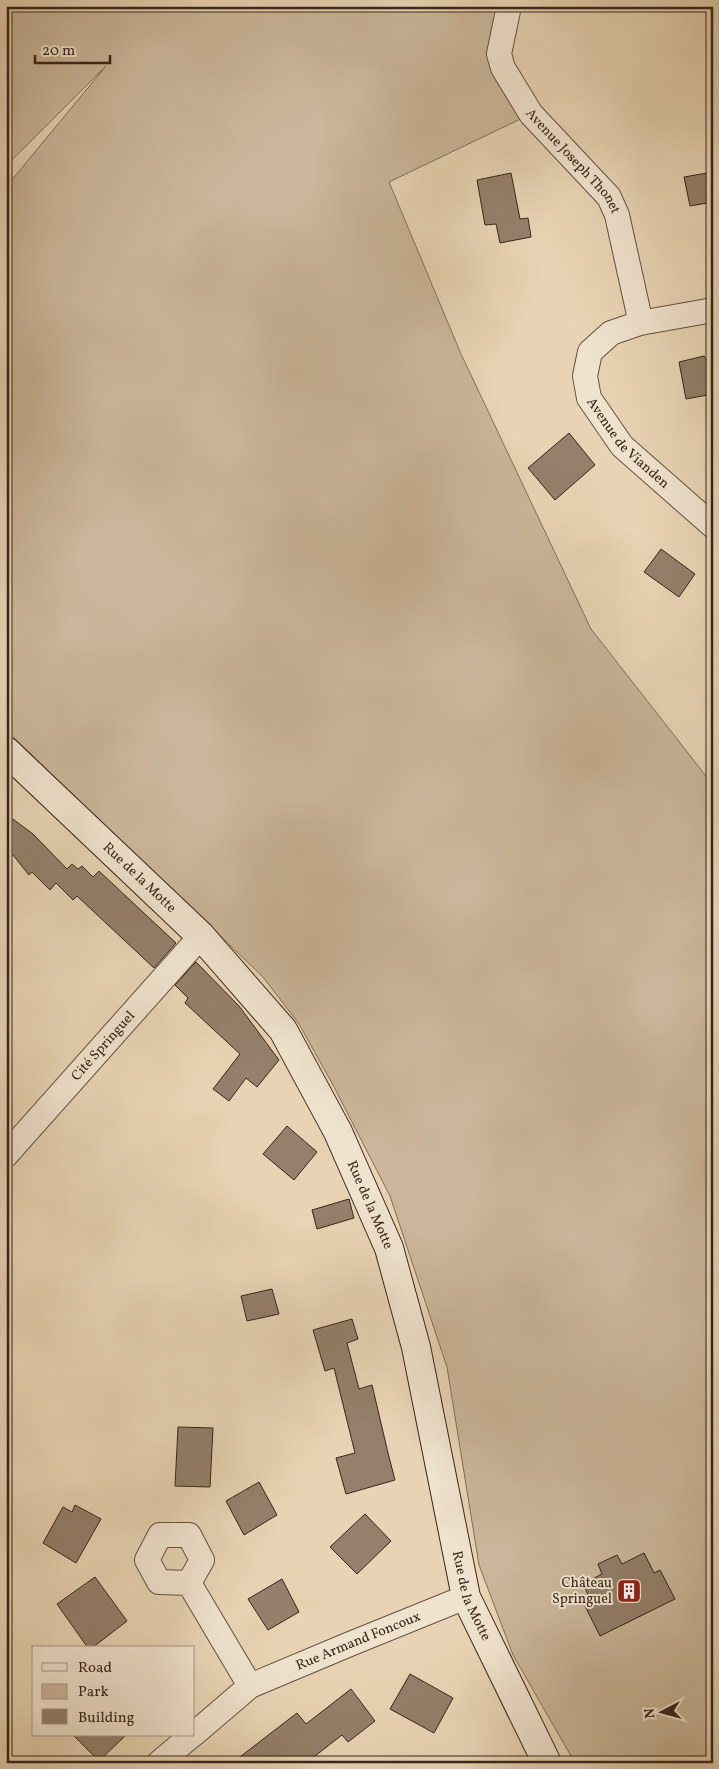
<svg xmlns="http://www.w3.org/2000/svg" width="719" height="1769" viewBox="0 0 719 1769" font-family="Vollkorn,serif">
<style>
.green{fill:#cab69a;stroke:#816e5a}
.building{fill:#94806b;stroke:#38251b}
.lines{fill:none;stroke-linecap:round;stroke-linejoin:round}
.street-casing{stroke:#645141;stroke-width:26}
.secondary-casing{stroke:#38251b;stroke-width:30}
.street{stroke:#f0e3ce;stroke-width:24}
.secondary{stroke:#f0e3ce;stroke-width:28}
.labels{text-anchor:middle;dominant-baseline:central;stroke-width:4;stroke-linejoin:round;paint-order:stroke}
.street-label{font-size:14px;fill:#38251b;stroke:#f0e3ce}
.poi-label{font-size:14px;fill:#38251b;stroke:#f0e3ce;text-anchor:end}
</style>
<rect width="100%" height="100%" fill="#e8d4b4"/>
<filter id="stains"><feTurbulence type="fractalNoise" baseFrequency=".004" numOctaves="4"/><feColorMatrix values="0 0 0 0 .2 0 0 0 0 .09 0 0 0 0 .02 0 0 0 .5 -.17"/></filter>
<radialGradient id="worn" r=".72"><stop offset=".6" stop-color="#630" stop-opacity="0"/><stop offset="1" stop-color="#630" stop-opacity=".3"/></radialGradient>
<!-- green -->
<path class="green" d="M 6,6 L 510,6 L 499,54 L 531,114 L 389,182 L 461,354 L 591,629 L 713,785 L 713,1763 L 575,1763 L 513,1655 L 479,1565 L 447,1367 L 390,1196 L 333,1085 L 299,1024 L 263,977 L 6,730 L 6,187 L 106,66 L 6,166 Z"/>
<!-- building -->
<path class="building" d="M 713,172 L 713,202 L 690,206 L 684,177 Z
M 511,173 L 520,219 L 528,218 L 531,237 L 500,243 L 496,224 L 485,225 L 477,180 Z
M 704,356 L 707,361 L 713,360 L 713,394 L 686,399 L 679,362 Z
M 569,433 L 595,465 L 555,500 L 528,468 Z
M 661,549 L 695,574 L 679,597 L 644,572 Z
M 6,814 L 33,834 L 67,869 L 72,864 L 78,869 L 82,866 L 93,877 L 99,871 L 176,943 L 154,968 L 77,896 L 73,900 L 56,883 L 50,890 L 32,872 L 29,875 L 13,855 L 6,850 Z
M 196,962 L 239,1006 L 279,1060 L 257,1087 L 246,1078 L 229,1101 L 213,1089 L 240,1054 L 185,1003 L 188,998 L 175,985 Z
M 287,1126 L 317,1152 L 294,1180 L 263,1154 Z
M 349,1199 L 354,1218 L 317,1229 L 312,1210 Z
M 272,1289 L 279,1314 L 247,1321 L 241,1296 Z
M 352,1319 L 358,1339 L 347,1343 L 359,1389 L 372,1385 L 388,1453 L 395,1480 L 346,1494 L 336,1458 L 355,1453 L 334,1368 L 325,1371 L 313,1330 Z
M 178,1427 L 213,1428 L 210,1487 L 175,1486 Z
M 259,1482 L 277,1515 L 244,1535 L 226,1501 Z
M 75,1505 L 101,1519 L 76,1563 L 43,1543 L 63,1507 L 72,1512 Z
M 365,1514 L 391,1541 L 357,1574 L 330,1547 Z
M 644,1553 L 654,1573 L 660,1570 L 675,1599 L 600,1636 L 585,1606 L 592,1603 L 583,1584 L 602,1574 L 598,1564 L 617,1555 L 622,1564 Z
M 95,1577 L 127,1621 L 92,1648 L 88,1648 L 57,1604 Z
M 282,1579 L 299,1612 L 268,1630 L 248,1599 Z
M 410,1674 L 453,1698 L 434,1733 L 390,1709 Z
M 351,1689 L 375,1721 L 348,1742 L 342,1735 L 306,1763 L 232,1763 L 297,1713 L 306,1724 Z
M 73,1735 L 126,1735 L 99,1761 Z"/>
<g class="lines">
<defs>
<g id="street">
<path id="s1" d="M 509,6 L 499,54 L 503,68 L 531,114 L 609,197 L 617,215 L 638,310 L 640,323"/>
<path id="s2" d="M 713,310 L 640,323 L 611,333 L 590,352 L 585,376 L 589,398 L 622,446 L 713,526"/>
<path id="s3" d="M 6,1155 L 201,936"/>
<path d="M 189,1583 L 159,1582 L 147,1560 L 160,1535 L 189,1535 L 202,1560 L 189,1583 L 250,1686"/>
<path id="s4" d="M 194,1734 L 250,1686 L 350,1644 L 466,1597"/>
<path d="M 159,1763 L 192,1735"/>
</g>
<g id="secondary">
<path id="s5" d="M 6,751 L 201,936 L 283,1030 L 338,1132 L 389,1248 L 416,1347 L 466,1597 L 547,1763"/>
</g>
</defs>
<!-- street casing -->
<use href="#street" class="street-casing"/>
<!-- secondary casing -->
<use href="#secondary" class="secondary-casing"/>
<!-- street -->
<use href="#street" class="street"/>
<!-- secondary -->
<use href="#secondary" class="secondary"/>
</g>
<!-- icons -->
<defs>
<symbol id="building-square" viewBox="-11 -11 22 22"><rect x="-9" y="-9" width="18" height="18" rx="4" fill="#8f2418" stroke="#f0e3ce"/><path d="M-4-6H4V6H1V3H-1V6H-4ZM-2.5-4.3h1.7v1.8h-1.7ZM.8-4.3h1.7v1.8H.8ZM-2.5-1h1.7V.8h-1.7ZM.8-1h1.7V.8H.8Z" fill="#fff"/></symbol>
</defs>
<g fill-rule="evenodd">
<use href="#building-square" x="615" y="1577" width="28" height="28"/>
</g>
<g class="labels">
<!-- street labels -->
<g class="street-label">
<text stroke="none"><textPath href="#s1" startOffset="181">Avenue Joseph Thonet</textPath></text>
<text stroke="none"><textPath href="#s2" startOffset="240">Avenue de Vianden</textPath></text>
<text stroke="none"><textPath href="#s5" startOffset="184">Rue de la Motte</textPath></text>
<text stroke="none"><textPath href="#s3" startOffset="146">Cité Springuel</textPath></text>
<text stroke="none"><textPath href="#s5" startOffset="589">Rue de la Motte</textPath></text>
<text stroke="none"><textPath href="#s5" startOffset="994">Rue de la Motte</textPath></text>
<text stroke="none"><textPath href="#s4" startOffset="191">Rue Armand Foncoux</textPath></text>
</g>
<!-- poi labels -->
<g class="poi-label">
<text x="612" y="1583">Château<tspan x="612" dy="16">Springuel</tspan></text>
</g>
</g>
<!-- margin -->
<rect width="719" height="1769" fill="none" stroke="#e8d4b4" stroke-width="25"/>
<rect x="8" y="8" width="704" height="1754" fill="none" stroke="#38251b" stroke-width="2.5"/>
<rect x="12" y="12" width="694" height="1744" fill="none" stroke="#38251b"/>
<!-- legend -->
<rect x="32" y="1646" width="162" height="90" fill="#f0e3ce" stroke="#a69786"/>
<rect x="42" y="1663" width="25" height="8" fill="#f0e3ce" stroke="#a69786"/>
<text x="78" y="1672" font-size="15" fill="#38251b">Road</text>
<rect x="42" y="1684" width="25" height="15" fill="#cab69a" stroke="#a69786"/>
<text x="78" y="1696" font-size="15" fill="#38251b">Park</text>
<rect x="42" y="1709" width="25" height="15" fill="#94806b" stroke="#a69786"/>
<text x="78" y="1722" font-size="15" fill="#38251b">Building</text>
<!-- north arrow -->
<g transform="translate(662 1712) rotate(264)" stroke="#f0e3ce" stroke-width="4" paint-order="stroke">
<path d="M0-4L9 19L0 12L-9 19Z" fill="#38251b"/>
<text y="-8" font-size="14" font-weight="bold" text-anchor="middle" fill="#38251b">N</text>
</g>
<!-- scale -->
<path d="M35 55v8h75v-8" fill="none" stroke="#38251b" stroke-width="2.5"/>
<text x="42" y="55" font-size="15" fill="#38251b" stroke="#f0e3ce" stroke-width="4" paint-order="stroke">20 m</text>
<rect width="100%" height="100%" filter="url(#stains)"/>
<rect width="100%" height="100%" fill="url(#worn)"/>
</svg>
